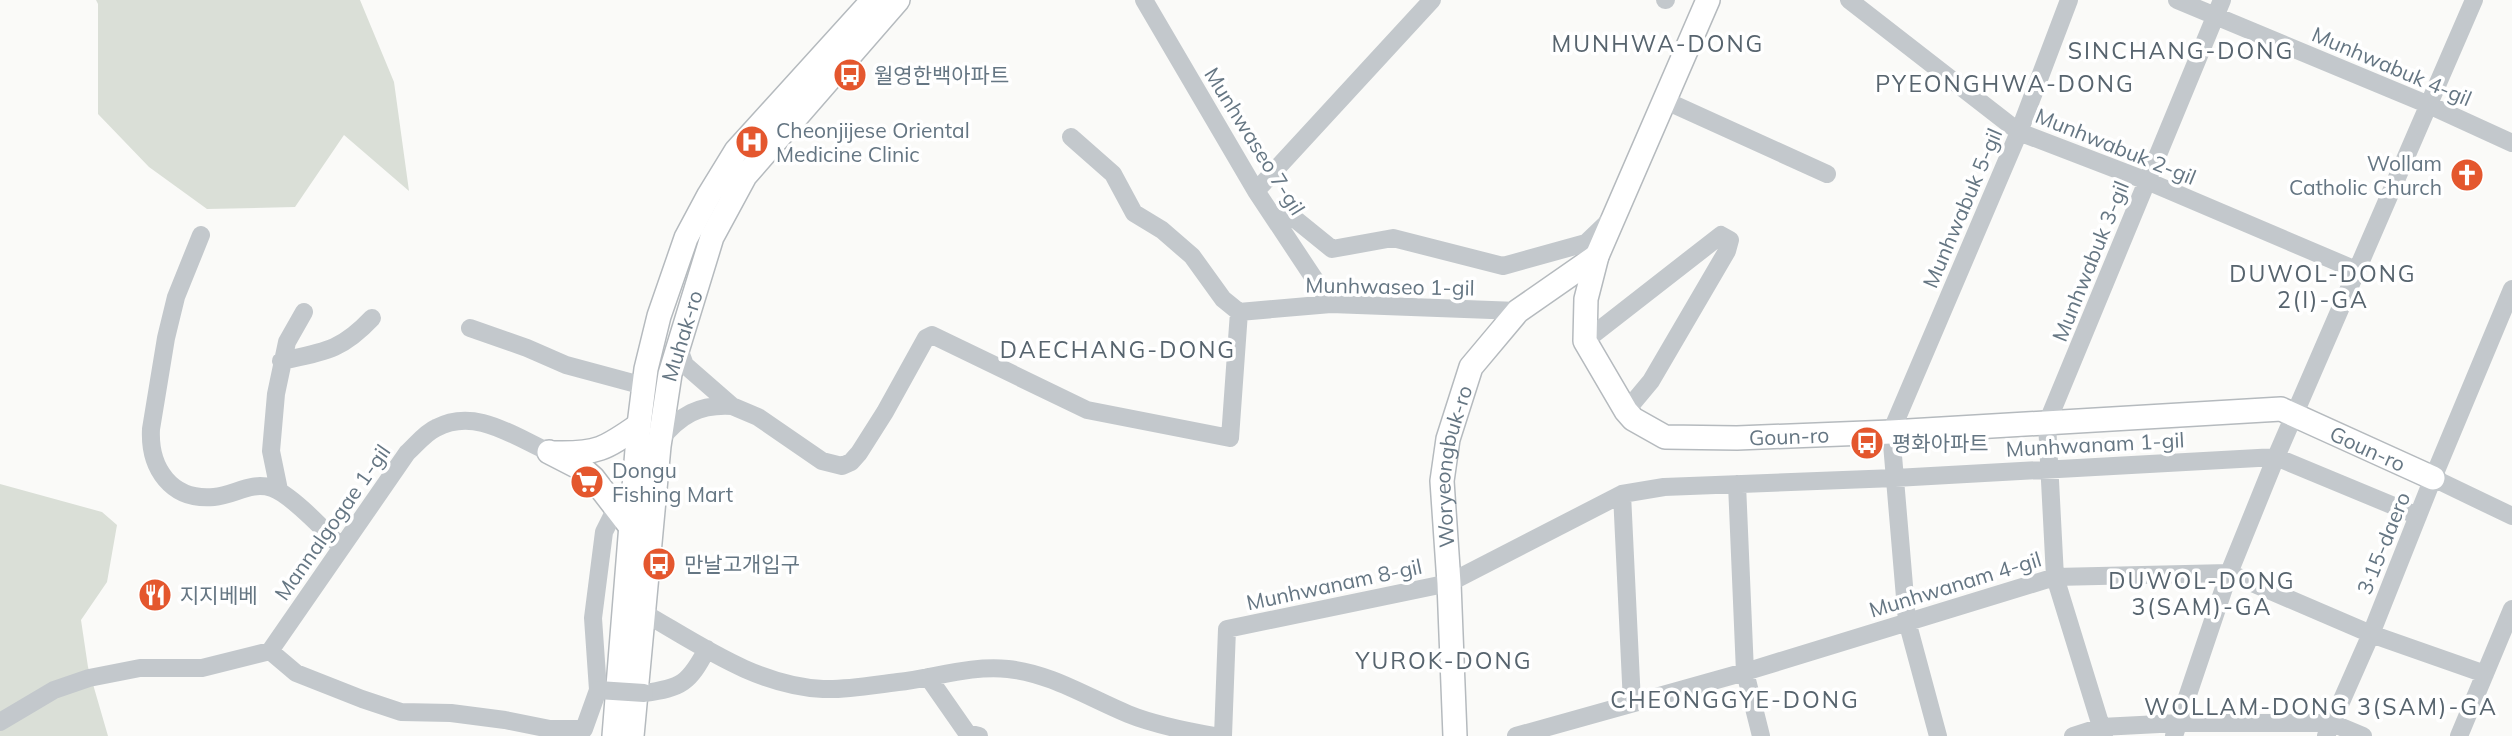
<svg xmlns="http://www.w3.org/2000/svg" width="2512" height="736" viewBox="0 0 2512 736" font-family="Mulish,'Noto Sans KR',sans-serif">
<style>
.green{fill:#dadfd7}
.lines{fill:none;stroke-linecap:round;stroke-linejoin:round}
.major-casing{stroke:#b5babe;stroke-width:26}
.minor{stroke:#c3c8cc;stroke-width:18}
.major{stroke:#fff;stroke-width:23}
.minor-bridge{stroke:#c3c8cc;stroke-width:18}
.labels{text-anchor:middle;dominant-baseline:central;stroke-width:7;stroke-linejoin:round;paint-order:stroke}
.street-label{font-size:21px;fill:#657683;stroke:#fff}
.poi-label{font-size:21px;fill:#657683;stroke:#fff;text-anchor:start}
.neighbourhood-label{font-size:23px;letter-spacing:2px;fill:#57646e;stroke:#fff}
</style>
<rect width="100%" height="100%" fill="#fafaf8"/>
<!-- green -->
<path class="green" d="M 96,0 L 360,0 L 394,82 L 409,191 L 344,135 L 295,207 L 207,209 L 149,167 L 98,114 L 98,4 Z
M 0,484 L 102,512 L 117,525 L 107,582 L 81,620 L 88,667 L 108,736 L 0,736 Z"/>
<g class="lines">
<defs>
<g id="major">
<path id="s1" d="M 1708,0 L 1597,256 L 1586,299 L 1585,341 L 1626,411 L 1633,419 L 1665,437 L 1737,438 L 1891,432 L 2281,409 L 2433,478"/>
<path d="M 549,452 L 584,470 L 593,478 L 630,526"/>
<path d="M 555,453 C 597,454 605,449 639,425"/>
<path d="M 614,736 L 639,425 L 646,369 L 659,316 L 686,238 L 709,195 L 736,151 L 873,0"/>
<path id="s2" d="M 632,736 L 659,446 L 670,374 L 712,237 L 745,176 L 898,0"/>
<path id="s3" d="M 1455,736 L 1449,583 L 1442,481 L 1448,439 L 1471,367 L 1518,311 L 1597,256"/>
</g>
</defs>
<!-- major casing -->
<use href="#major" class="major-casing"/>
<!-- minor -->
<path class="minor" d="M 1144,0 L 1256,191 L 1331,304
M 1665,0 L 1666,0
M 1849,0 L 2019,132 L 2147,181 L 2356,270
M 2177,0 L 2429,105 L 2512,143
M 1664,100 L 1827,174
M 1071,137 L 1113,174 L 1134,213 L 1162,230 L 1192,256 L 1223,299 L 1239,312
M 1256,191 L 1432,0
M 1276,219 L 1295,219 L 1332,249 L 1393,238 L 1503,266 L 1586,243 L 1610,220
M 201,235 L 176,297 L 166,338 L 151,429 C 149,468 171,501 214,497 C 235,495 251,481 272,488 C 291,494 325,531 341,547
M 1239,312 L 1331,304 L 1518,311
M 470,328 L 527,348 L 566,365 L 644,386
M 1585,341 L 1721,235 L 1730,240 L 1727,251 L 1651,381 L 1626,411
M 678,346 L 685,365 L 732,406 L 758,417 L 822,461 L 842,466 L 851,462 L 859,453 L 885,412 L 926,338 L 932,335 L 1087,410 L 1230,438 L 1239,312
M 281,361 C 324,352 341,351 372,318
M 660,440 C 680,415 699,404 732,406
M 2433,478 L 2512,516
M 1737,484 L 1745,672 L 1761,736
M 279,490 L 271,451 L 276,394 L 287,342 L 304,312
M 1622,494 L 1632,703
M 644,613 C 700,645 757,686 823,689 C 848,690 873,685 898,682 C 934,678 971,665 1008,669 C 1050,673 1089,698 1128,714 C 1155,725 1186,731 1215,736
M 270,651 L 296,673 L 362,699 L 401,712 L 451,713 L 505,720 L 550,729 L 584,729 L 598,690 L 593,618 L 604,532 L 620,500
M 928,677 L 967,733 L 979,736
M 644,693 C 682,688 689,683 707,649
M 0,722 L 54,690 L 89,678 L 140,668 L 202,668 L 270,651 L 407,453 C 416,445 425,433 436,428 C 475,407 513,436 549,452
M 1223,736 L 1227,629 L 1449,583 L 1622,494 L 1664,487 L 1895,478 L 2276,457 L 2418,516
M 1516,736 L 1745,672 L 2055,577 L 2229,573 L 2371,634 L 2485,674
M 1938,736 L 1907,621 L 1891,432 L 2019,132 L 2069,0
M 2073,736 L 2101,727 L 2179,723 L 2332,723 L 2363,736
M 2104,736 L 2055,577 L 2047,423 L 2222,0
M 2174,736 L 2229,573 L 2276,457 L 2474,0
M 2326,736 L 2371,634 L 2433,478 L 2512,289
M 2459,736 L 2512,609"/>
<!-- major -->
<use href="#major" class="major"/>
<!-- minor-bridge -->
<path class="minor-bridge" d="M 598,690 L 644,693"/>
</g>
<!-- icons -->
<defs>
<symbol id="bus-disc" viewBox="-11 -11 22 22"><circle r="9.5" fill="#e4572e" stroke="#fff"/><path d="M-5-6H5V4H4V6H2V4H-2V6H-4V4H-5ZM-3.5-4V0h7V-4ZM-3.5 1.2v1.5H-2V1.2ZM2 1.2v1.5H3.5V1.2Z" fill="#fff"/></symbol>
<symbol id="hospital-disc" viewBox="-11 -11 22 22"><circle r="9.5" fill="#e4572e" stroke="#fff"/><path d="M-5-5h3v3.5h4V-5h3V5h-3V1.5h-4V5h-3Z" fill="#fff"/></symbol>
<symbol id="church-disc" viewBox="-11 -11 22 22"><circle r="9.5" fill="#e4572e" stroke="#fff"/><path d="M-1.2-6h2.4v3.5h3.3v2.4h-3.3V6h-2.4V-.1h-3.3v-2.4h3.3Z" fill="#fff"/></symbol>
<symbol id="supermarket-disc" viewBox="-11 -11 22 22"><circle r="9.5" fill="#e4572e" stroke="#fff"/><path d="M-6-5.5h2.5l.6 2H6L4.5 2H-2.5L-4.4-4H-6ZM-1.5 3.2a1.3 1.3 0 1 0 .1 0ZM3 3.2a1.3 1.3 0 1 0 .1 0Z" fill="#fff"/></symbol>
<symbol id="restaurant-disc" viewBox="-11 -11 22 22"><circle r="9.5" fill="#e4572e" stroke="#fff"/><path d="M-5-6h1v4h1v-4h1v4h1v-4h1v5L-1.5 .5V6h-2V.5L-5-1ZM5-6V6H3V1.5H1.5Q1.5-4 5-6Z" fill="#fff"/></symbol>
</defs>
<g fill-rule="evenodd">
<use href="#bus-disc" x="831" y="56" width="38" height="38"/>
<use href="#hospital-disc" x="733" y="123" width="38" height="38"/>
<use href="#church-disc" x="2448" y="156" width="38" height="38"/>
<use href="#bus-disc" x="1848" y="424" width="38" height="38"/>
<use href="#supermarket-disc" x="568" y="463" width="38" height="38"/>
<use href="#bus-disc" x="640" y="545" width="38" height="38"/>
<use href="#restaurant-disc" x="136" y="576" width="38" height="38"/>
</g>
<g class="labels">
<!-- street labels -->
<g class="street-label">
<text transform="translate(2392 66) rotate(23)">Munhwabuk 4-gil</text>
<text transform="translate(1255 141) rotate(58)">Munhwaseo 7-gil</text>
<text transform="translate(2116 146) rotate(22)">Munhwabuk 2-gil</text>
<text transform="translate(1962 208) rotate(-67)">Munhwabuk 5-gil</text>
<text transform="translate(2090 261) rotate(-68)">Munhwabuk 3-gil</text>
<text transform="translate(1390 286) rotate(1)">Munhwaseo 1-gil</text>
<text stroke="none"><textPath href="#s2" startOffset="404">Muhak-ro</textPath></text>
<text stroke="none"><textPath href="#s1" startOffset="618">Goun-ro</textPath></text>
<text transform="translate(2095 444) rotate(-3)">Munhwanam 1-gil</text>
<text stroke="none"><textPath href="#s1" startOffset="1206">Goun-ro</textPath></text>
<text stroke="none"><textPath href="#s3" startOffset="271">Woryeongbuk-ro</textPath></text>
<text transform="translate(332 522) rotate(-55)">Mannalgogae 1-gil</text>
<text transform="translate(2383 543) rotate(-68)">3·15-daero</text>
<text transform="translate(1334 584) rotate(-12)">Munhwanam 8-gil</text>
<text transform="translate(1955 584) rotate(-17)">Munhwanam 4-gil</text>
</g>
<!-- poi labels -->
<g class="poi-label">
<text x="874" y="75">월영한백아파트</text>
<text x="776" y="130">Cheonjijese Oriental<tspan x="776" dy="24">Medicine Clinic</tspan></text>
<text x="2442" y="163" text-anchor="end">Wollam<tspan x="2442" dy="24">Catholic Church</tspan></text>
<text x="1892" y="443">평화아파트</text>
<text x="612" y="470">Dongu<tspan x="612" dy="24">Fishing Mart</tspan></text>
<text x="684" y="564">만날고개입구</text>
<text x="180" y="595">지지베베</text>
</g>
<!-- neighbourhood labels -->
<g class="neighbourhood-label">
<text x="1658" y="43">MUNHWA-DONG</text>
<text x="2181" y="50">SINCHANG-DONG</text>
<text x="2005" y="83">PYEONGHWA-DONG</text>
<text x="2323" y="273">DUWOL-DONG<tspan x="2323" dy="26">2(I)-GA</tspan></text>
<text x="1118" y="349">DAECHANG-DONG</text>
<text x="2202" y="580">DUWOL-DONG<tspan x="2202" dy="26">3(SAM)-GA</tspan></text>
<text x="1444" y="660">YUROK-DONG</text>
<text x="1735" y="699">CHEONGGYE-DONG</text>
<text x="2321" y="706">WOLLAM-DONG 3(SAM)-GA</text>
</g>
</g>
</svg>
